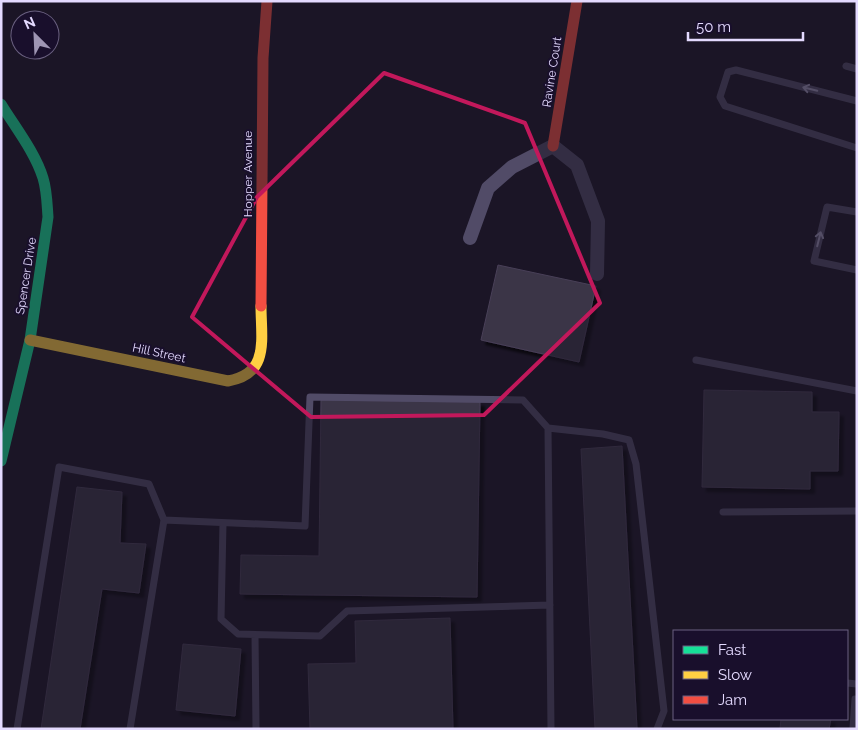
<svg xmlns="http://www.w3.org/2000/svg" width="858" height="730" viewBox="0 0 858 730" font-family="Raleway,sans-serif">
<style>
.building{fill:#3b3447;stroke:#494058;filter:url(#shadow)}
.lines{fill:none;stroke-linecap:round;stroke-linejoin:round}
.lane{stroke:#514b67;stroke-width:7}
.street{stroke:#514b67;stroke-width:14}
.fast{stroke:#16e098;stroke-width:11}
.slow{stroke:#ffcf43;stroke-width:11}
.jam{stroke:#f24e42;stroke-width:11}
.oneway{stroke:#9a92b3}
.marked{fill:none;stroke:#c2185b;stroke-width:4;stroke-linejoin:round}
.labels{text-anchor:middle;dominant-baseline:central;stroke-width:4;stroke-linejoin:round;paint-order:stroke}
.street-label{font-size:12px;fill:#e4daff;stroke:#190f2c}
</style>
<defs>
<filter id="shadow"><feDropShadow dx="4.5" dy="4.5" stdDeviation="1" flood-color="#0009"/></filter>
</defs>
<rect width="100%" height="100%" fill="#1b1526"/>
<!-- building -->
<path class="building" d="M 498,265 L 596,286 L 579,362 L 481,340 Z
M 704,390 L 812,392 L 812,412 L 839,412 L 838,471 L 810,471 L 810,489 L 702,487 Z
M 321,400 L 480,402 L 477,597 L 240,594 L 241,555 L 319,556 Z
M 622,446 L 637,729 L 595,729 L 581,449 Z
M 77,487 L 122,492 L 120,543 L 146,544 L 139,593 L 102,589 L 80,729 L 41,729 Z
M 450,618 L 453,729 L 310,729 L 308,664 L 356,663 L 355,621 Z
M 183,644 L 241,649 L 235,716 L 176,710 Z
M 781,719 L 831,719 L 829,729 L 780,729 Z"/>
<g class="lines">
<!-- lane -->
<path class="lane" d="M 846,66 L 857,69
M 857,101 L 736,70 L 728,72 L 720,97 L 725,106 L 857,148
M 857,212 L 827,207 L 814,261 L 857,270
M 696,360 L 857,391
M 723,512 L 857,511
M 223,523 L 221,619 L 238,634 L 320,636 L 347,611 L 550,605
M 255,635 L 256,729
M 847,683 L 857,684
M 853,728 L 855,699
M 17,729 L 59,467 L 149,484 L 164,520 L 305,526 L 310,397 L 523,400 L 548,428
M 130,729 L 164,520
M 551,729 L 548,428 L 603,434 L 629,440 L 636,464 L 664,711 L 657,729"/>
<!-- street -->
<path class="street" d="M 470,238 L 488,188 L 512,167 L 553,146 L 577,165 L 598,221 L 597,274"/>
<!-- fast -->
<path class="fast" d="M 1,104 C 15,127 35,152 43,178 C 47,191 47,204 48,217 L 30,340 L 1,461"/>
<!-- slow -->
<path class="slow" d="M 30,340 L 228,381 C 270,374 261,339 261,306"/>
<!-- jam -->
<path class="jam" d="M 553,146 L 577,1
M 261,306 L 263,58 L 267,1"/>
</g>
<!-- one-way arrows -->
<defs><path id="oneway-shaft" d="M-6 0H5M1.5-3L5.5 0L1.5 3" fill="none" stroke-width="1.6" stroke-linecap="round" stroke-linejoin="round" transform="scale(1.25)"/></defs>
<g class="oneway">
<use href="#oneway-shaft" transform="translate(810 89) rotate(-166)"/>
<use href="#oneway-shaft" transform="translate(819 239) rotate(-76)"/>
</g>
<!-- marked area -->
<path d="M0 0H858V730H0ZM 384,73 L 525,123 L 600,303 L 484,415 L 311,417 L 192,317 L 257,197 Z" fill="#1b1526" fill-opacity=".55" fill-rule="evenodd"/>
<path class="marked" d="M 384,73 L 525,123 L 600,303 L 484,415 L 311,417 L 192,317 L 257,197 Z"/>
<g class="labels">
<!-- street labels -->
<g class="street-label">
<text transform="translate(552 72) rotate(-81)">Ravine Court</text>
<text transform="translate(248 174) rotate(-90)">Hopper Avenue</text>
<text transform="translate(26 276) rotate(-81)">Spencer Drive</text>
<text transform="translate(159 353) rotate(12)">Hill Street</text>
</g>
</g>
<!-- border -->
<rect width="858" height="730" fill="none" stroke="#e4daff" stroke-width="5"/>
<!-- legend -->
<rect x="673" y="630" width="175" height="90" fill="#190f2c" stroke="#6a6080"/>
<rect x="683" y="646" width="25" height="8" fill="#16e098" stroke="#6a6080"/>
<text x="718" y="655" font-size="15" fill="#e4daff">Fast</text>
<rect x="683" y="671" width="25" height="8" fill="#ffcf43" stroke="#6a6080"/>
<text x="718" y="680" font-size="15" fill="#e4daff">Slow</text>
<rect x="683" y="696" width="25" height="8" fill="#f24e42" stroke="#6a6080"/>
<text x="718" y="705" font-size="15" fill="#e4daff">Jam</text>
<!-- north arrow -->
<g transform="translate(35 35) rotate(336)"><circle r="24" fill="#190f2c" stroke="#6a6080"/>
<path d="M0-4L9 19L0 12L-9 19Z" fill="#9e95b3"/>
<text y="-8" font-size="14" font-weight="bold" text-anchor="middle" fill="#e4daff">N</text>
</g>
<!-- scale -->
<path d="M688 32v8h115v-8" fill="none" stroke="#e4daff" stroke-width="2.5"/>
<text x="696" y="32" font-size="15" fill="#e4daff" stroke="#190f2c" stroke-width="4" paint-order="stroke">50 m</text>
</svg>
